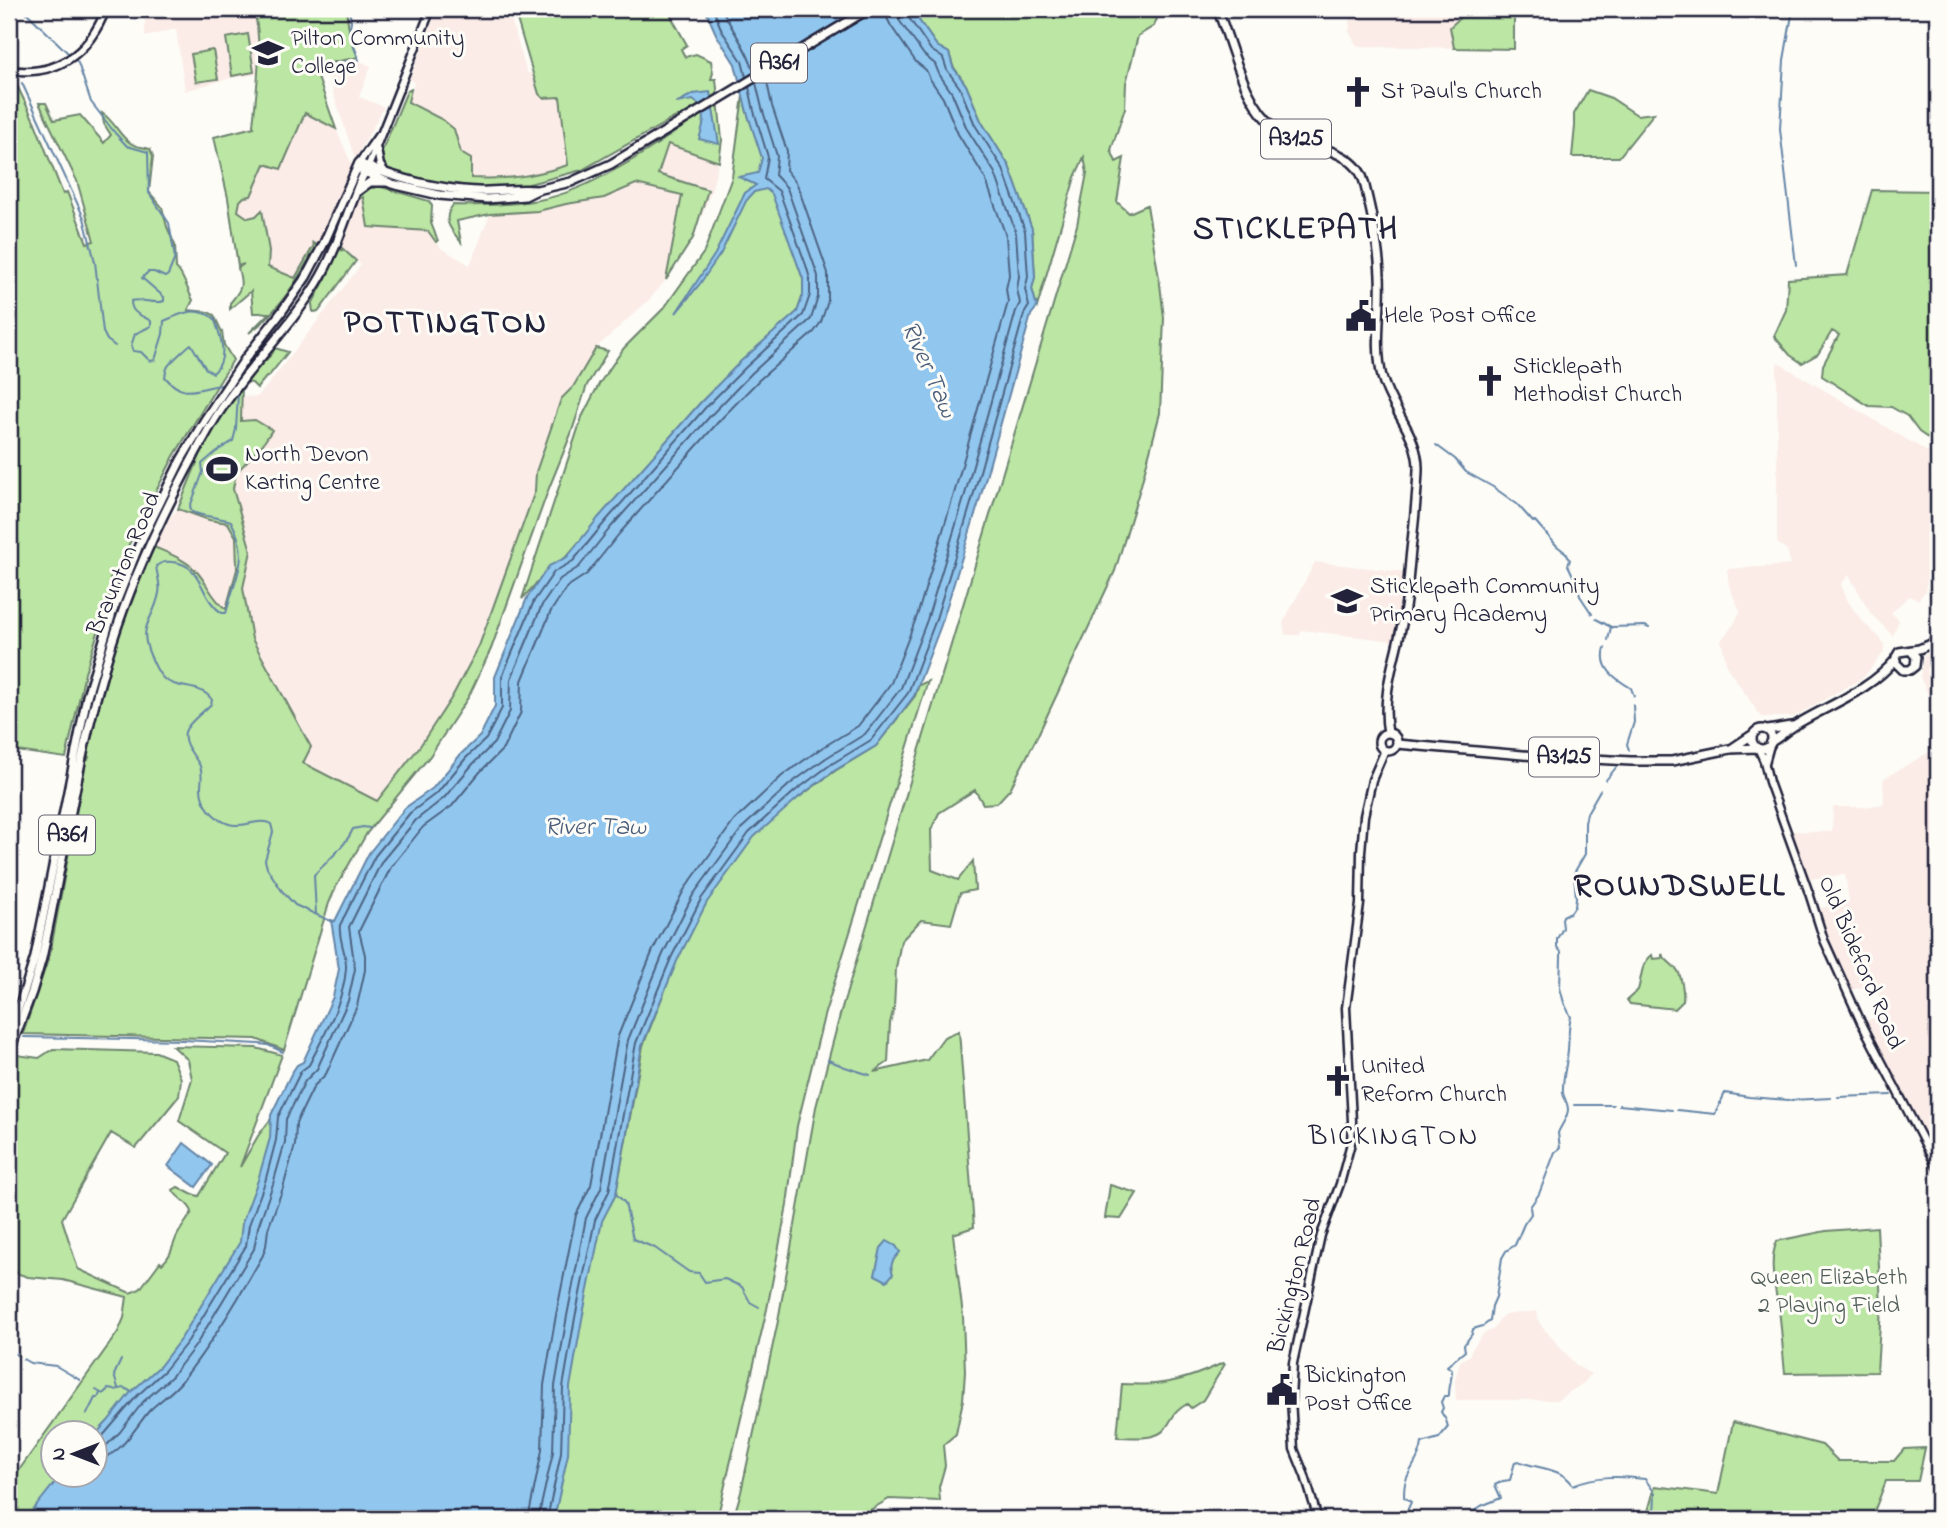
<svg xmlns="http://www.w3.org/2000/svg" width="1947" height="1528" viewBox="0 0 1947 1528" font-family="'Indie Flower',sans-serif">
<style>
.built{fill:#fbece7}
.green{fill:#bbe6a3;stroke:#6e846f;stroke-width:2;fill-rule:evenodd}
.water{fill:#91c7ef;stroke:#6585a7;stroke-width:2}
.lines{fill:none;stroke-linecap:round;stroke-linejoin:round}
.shore{stroke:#4e6483;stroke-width:2}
.stream{stroke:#6585a7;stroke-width:2}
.secondary-casing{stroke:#22223b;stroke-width:11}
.primary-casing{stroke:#22223b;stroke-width:12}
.secondary{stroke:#fdfcf7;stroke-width:6}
.primary{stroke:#fdfcf7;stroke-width:7}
.labels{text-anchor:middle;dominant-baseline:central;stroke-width:6;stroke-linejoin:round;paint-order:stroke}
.shield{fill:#fdfcf7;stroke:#646373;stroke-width:2}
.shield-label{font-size:23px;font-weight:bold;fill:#22223b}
.poi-label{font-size:24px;fill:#22223b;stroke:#fdfcf7;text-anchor:start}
.street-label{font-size:24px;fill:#22223b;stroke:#fdfcf7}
.park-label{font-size:24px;fill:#505d5a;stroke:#fdfcf7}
.water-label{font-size:26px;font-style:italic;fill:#495c7a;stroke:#fdfcf7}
.quarter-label{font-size:28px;letter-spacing:2px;fill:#22223b;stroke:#fdfcf7}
.district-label{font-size:32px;font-weight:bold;letter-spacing:2px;fill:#22223b;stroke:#fdfcf7}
</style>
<rect width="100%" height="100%" fill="#fdfcf7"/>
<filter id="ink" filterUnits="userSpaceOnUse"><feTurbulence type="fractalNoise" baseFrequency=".0143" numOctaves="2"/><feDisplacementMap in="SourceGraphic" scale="14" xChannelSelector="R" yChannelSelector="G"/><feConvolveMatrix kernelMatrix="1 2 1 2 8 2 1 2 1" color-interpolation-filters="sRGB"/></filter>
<g filter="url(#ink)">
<!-- built -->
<path class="built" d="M 147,9 L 346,9 L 350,36 L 358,56 L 355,58 L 320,65 L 293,69 L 314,68 L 335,127 L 352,165 L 322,237 L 298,280 L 240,268 L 228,198 L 214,137 L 253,125 L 258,74 L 231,78 L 185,91 L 176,29 L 145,37 L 145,10 Z
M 438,9 L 508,9 L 527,73 L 532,73 L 539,94 L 543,98 L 560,96 L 568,165 L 530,176 L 499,179 L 470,178 L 469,157 L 461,153 L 454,129 L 408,102 L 414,83 L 410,79 Z
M 1348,9 L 1514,9 L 1514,49 L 1357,46 L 1348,30 L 1350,29 Z
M 360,61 L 371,66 L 359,97 L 384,107 L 355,159 L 329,80 L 327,68 Z
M 668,144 L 719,160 L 711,192 L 693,238 L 666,280 L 650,299 L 596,348 L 574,389 L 535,491 L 479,646 L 452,697 L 409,761 L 377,801 L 301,762 L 310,747 L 251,637 L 243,588 L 251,551 L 233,490 L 236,473 L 263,444 L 241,421 L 242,396 L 257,397 L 267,386 L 361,265 L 338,247 L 344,240 L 344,236 L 356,201 L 363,197 L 368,227 L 428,231 L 441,248 L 470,265 L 490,214 L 538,211 L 566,204 L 604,198 L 658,174 Z
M 1777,362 L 1938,458 L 1938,539 L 1929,549 L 1926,591 L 1918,600 L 1909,596 L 1891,613 L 1899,620 L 1893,636 L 1871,614 L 1849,575 L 1841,584 L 1847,600 L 1862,621 L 1880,638 L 1884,644 L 1884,652 L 1864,677 L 1794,717 L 1761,717 L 1727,667 L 1721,640 L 1734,624 L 1740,611 L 1729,586 L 1727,569 L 1791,565 L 1787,550 L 1777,543 Z
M 178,509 L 210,520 L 227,523 L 236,537 L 237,569 L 225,610 L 215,599 L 198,573 L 186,562 L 154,547 L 168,520 Z
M 1315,562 L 1405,572 L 1401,608 L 1394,641 L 1301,630 L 1300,635 L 1285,635 L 1283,623 Z
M 1938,645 L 1938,717 L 1920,677 L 1924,656 Z
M 1938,747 L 1938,1128 L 1924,1133 L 1865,1021 L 1885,1014 L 1875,985 L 1851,990 L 1817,909 L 1849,901 L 1845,875 L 1808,879 L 1791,831 L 1832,832 L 1833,807 L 1863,807 L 1884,804 L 1883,779 Z
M 1537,1311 L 1539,1322 L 1543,1328 L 1577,1366 L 1591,1374 L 1585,1382 L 1557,1400 L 1456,1400 L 1455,1380 L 1460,1361 L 1470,1355 L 1470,1352 L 1483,1334 L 1494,1329 L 1500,1318 L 1504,1315 Z"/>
<!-- green -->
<path class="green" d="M 254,9 L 346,9 L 350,36 L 358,56 L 355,58 L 314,66 L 336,129 L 305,113 L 281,169 L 265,164 L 251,196 L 244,197 L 240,201 L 238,211 L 248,218 L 256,216 L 262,210 L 269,251 L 268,267 L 295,278 L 314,245 L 313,243 L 317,245 C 299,277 280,311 249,333 L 269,313 L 253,313 L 251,291 L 230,309 L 230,303 C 242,289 243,286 238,268 L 244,264 L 238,266 L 228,198 L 214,137 L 254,127 L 253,125 C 257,87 263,47 254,9 Z
M 514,9 L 667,9 L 687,45 L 681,49 L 685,57 L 696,54 L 711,61 L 713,73 L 711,79 L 716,79 L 722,140 L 719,162 L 668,144 L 658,174 L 708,190 L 693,238 L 666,280 L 682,195 L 636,184 L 604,198 L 566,204 L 538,211 L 490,214 L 457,221 L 461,242 C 451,230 441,220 453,205 C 481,206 510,205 539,200 C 589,191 650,150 691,121 L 688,114 L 674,118 L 582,170 L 529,184 L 529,187 C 480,191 440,186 392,172 L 386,169 L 380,162 L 383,159 L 382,151 L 384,146 L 407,91 L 411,89 L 408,102 L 443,120 L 454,129 L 461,153 L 471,159 L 471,178 C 507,180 534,176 568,165 L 560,97 L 543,98 L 539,94 Z
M 711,9 L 718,9 L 727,27 L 749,60 L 760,96 L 764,116 L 764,133 L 774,164 L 776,176 L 768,178 L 803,279 L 803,295 L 797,312 L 743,360 L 701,402 L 565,558 L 567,569 L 579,564 L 571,580 L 546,672 L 526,717 L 493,755 L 480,774 L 414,845 C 402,866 394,912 370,922 C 361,925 351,923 342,923 L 372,855 L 407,811 L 437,789 L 463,756 L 484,737 L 499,705 L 500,677 L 544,575 L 522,599 L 582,417 L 599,384 L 624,348 L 664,308 L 704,252 L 732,177 L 743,96 L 747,112 L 764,162 L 765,157 L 737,60 L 720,31 Z
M 911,9 L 1161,9 L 1154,26 L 1138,36 L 1126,83 L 1125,108 L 1111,150 L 1116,162 L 1124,158 L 1117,202 L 1129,213 L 1147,205 L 1160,284 L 1164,318 L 1160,413 L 1141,485 L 1115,571 L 1037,737 L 1010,789 L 997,803 L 983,804 L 975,790 L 939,813 L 931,830 L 932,870 L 958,880 L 973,861 L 975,890 L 960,893 L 951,924 L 921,920 L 901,941 L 896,968 L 894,1008 L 890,1023 L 888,1062 L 874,1072 L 927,1060 L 944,1037 L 959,1031 L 974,1227 L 953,1234 L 963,1316 L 965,1372 L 963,1400 L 956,1434 L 943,1445 L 945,1466 L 939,1487 L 940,1501 L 889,1499 L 863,1514 L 838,1514 L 838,1519 L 733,1519 L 741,1492 L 778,1321 L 816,1107 L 840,1015 L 1077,225 L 1087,173 L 1084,157 L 1075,177 L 1037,307 L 1032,289 L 1035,277 L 1032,229 L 1009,166 L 981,121 L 966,85 L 953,66 L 949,53 L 937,46 Z
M 1462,9 L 1514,9 L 1514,49 L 1454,48 L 1450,27 L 1463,15 Z
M 248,34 L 254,72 L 232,76 L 226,38 Z
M 213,50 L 218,79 L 196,82 L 191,54 Z
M 13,77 L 35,123 L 63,194 L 67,192 L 87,243 L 94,241 L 77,181 L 39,103 L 46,103 L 54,120 L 80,115 L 104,143 L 111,135 L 104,124 L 102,113 C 115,121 119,137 132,144 C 137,147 144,147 150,149 L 153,156 L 149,192 L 162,207 L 167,227 L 175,245 L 176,268 C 183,273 188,292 193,300 L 188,310 L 208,312 L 214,315 L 222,332 L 224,345 L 233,360 L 174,456 L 125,552 L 120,572 L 110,578 L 113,585 L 85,673 L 66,758 L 9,750 L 9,432 L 12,431 L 11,427 L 9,428 L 9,78 Z
M 1588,90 L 1611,98 L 1637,115 L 1654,113 L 1619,157 L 1572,157 L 1575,126 L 1574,125 L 1574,114 Z
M 378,186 L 429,201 L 432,206 L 431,223 L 438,241 L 436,242 L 428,231 L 368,227 L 363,197 L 356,201 L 357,198 L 369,188 L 374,188 Z
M 1872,190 L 1938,191 L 1938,445 L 1919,432 L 1907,416 L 1891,407 L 1869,406 L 1822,376 L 1823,365 L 1839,335 L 1832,331 L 1818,354 L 1802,363 L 1790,355 L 1774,336 L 1786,310 L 1788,279 L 1847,275 Z
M 339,245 L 342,248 L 341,251 L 343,249 L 356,261 L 319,311 L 313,312 L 312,304 L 326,278 Z
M 275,348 L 288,352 L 268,377 L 267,376 L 257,388 L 252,383 L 244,382 L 272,354 Z
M 596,348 L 608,351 L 587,385 L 571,434 L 549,488 L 491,649 L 469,696 L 430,756 L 367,833 L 336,887 L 329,903 L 284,1050 L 256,1039 L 23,1034 L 50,954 L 86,760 L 88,760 L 89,757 L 85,756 L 122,624 L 154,547 C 170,554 187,560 198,573 C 208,585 213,600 226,609 L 237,569 L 236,537 L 228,523 L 209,520 L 178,509 L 202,450 L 224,410 L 242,385 L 241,421 L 255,420 L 272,430 L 263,444 L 236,473 L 233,489 L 251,551 L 243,588 L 252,639 L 311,747 L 303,763 L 377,801 L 420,746 L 452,697 L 479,646 L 535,491 L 536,472 L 561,399 L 573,387 Z
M 928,681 L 824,1016 L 797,1126 L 787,1205 L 767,1309 L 717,1519 L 349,1519 L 350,1205 L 787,806 L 835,771 L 876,746 L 915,696 L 919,685 ZM 676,962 L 643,1046 L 616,1194 L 609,1207 L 642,1045 Z
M 339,931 L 347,939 L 363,943 L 367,959 L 364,983 L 347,1031 L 324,1079 L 291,1157 L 275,1211 L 263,1309 L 267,1364 L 264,1377 L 250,1397 L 159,1463 L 91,1519 L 9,1519 L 9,1484 L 118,1332 L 124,1318 L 127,1297 L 63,1280 L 28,1277 L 16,1273 L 9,1257 L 9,1073 L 17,1055 L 39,1058 L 53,1049 L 156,1052 L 173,1059 L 181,1079 L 179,1096 L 136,1148 L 111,1133 L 62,1219 L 78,1269 L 130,1293 L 140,1289 L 160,1262 L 162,1264 C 171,1256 172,1248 176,1238 C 180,1229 187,1221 192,1212 C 189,1202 176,1198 173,1190 L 178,1187 L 191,1194 L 199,1196 L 225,1153 L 179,1121 L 192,1079 L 188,1060 L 173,1046 L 256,1048 L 282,1055 L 240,1167 L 258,1136 L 270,1120 L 273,1120 L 304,1064 L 337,993 L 342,958 ZM 52,1434 L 94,1434 L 94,1476 L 52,1476 Z
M 1662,954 C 1665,960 1673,965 1678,971 C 1682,979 1684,993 1683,1001 L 1675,1009 L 1630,1004 L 1627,1000 L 1638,990 C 1642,977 1640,965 1652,955 L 1653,959 L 1662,958 Z
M 1110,1185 L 1137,1193 L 1121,1219 L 1105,1218 Z
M 1877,1227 L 1881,1307 L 1877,1372 L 1785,1373 C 1783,1355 1782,1336 1780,1318 C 1777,1294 1767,1264 1777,1241 L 1826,1231 Z
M 1223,1363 L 1225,1364 L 1203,1400 L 1191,1408 L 1187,1404 C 1173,1412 1174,1417 1165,1429 C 1155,1441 1131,1437 1117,1437 L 1122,1384 C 1133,1384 1144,1385 1155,1384 C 1179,1382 1202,1373 1223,1363 Z
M 1733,1422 L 1822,1445 L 1838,1461 L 1894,1461 L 1904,1449 L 1925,1448 L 1918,1481 L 1886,1481 L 1872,1517 L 1847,1519 L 1646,1519 L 1655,1486 L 1718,1494 Z"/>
<!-- water -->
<path class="water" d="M 705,9 L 911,9 L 937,46 L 949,53 L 953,67 L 966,85 L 981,121 L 1009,166 L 1032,229 L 1035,277 L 1032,289 L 1037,307 L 1031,315 L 979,502 L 941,625 L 914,696 L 876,746 L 834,771 L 799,797 L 754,837 L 707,902 L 677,961 L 642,1046 L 616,1194 L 602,1221 L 582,1319 L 570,1387 L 568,1454 L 554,1519 L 26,1519 L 60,1476 L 94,1476 L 95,1435 L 108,1421 L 131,1392 L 160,1366 L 182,1337 L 240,1242 L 242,1223 L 258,1180 L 270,1138 L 271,1115 L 291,1074 L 297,1065 L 303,1062 L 333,997 L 339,969 L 331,920 L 335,921 L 369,853 L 405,808 L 433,788 L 461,754 L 480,736 L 495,706 L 495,677 L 527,598 L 549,566 L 567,557 L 599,517 L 701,402 L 741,361 L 797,312 L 803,295 L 803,279 L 772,194 L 766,189 L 754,192 L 746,201 L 721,253 L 699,285 L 676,313 L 715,254 L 745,193 L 756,185 L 739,177 L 758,173 L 762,158 L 747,112 L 735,64 L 716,34 Z
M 710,92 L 719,144 L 699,139 C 704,124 709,110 693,100 L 676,103 L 693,94 Z
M 184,1143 L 212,1165 L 196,1187 L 168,1166 Z
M 887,1241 L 896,1246 L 900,1252 C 893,1260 889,1264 893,1274 L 887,1281 L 875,1275 L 881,1248 Z"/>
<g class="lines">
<!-- shore -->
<path class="shore" d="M 713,9 L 722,31 L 742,61 L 746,77
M 722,9 C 732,31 748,49 754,72
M 94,1441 L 101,1438 L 137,1396 L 165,1370 L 188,1341 L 246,1246 L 249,1225 L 265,1182 L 276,1140 L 278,1117 L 301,1071 L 309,1065 C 324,1035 344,1002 346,968 C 347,953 338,940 340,925 L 375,856 L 410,813 L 438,792 L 466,758 L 486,739 L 502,708 L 502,677 L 534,601 L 554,572 L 573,561 L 605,522 L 706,407 L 746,367 L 803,315 L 810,295 L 810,279 L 806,265 L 779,191 L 764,179 L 768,157 L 754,111 L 749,87
M 94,1449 L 107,1445 L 120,1432 L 143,1402 L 172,1376 L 196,1345 L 254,1249 L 258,1227 L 273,1184 L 285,1142 L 286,1119 L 305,1081 L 317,1069 L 348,1001 L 355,969 L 349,927 L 382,861 L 416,820 L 444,798 L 473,764 L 494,743 L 510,711 L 511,679 L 542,605 L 560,579 L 579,567 L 611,527 L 713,413 L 752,373 L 811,319 L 818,297 L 818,276 L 787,188 L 775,175 L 777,156 L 762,108 L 756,83
M 94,1460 C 120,1458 134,1429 149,1411 C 159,1401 172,1393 181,1382 C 212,1344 239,1298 263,1255 L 266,1246 L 268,1229 L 283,1188 L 295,1145 L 296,1123 L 314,1086 L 326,1074 L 357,1006 L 365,970 L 365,955 L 359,931 L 391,867 L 423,827 L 452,806 L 480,772 L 503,749 L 521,712 L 522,681 L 551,611 L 567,587 L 587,574 L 619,534 L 720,420 L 759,380 L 814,332 L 821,322 L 828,301 L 828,273 L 797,184 L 786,170 L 787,151 L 772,106 L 766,77
M 528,1519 L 542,1450 L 544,1385 L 556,1315 L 576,1215 L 591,1185 L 618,1036 L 653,950 L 684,890 L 734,821 L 782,776 L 820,749 L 858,726 L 891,683 L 917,616 L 954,494 L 1008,302 L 1006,289 L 1009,275 L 1006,236 L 985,178 L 958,134 L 943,98 L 930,79 L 926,70 L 916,62 L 891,26 L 887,18 L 886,9
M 538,1519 L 553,1452 L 555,1386 L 567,1316 L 586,1218 L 601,1188 L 628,1040 L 663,954 L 693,895 L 742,828 L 790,784 L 826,758 L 865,734 L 901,688 L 927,620 L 964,498 L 1016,311 L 1020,303 L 1017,289 L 1019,276 L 1016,233 L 995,173 L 967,129 L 952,93 L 939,74 L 935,64 L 924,55 L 899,20 L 897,9
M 547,1519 L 561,1453 L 563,1387 L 575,1318 L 595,1220 L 609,1191 L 636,1043 L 671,958 L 701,899 L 749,833 L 795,791 L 830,765 L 871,740 L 908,693 L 935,622 L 972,500 L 1024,314 L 1029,306 L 1025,289 L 1028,277 L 1025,231 L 1003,169 L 975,125 L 960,88 L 947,70 L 943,58 L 931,50 L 907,15 L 906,9"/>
<!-- stream -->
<path class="stream" d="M 23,9 L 70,55
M 1793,9 L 1784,60 L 1780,129 L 1796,265
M 74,58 L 78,63 L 91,102 L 115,133 L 127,146 L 148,152 L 149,193 L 169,223 L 175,258 L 168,275 L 165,277 L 154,272 L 148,272 L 142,278 L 164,297 L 164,301 C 155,305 142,298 131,301 C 131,314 141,315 151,321 L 151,326 L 135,334 L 131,346 L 133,351 L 141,352 L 150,361 L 155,360 L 163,334 L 164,321 C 183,313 194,306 214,318 C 220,334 230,359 213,373 L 206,369 L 191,344 C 188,346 172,361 169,365 C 166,368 166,372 165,377 C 185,401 198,387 222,385
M 319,67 L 359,60 L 349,35 L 351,21 L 349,9
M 22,83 L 84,218 L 95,262 L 103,332 L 107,340 L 115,346
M 238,394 L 236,429 L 233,441 L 216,452 L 202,464 L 203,472 L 190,507 L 192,512 C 204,517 218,517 231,521 C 251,559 236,573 227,610 L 226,613 L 222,613 C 198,597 204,564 172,562 C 165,561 162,562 156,566 C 157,575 161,585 159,593 C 154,621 137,624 150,655 C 154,663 157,673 164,679 C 179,691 201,683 212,700 L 211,704 C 204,712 188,722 185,732 C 182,744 195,756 200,766 C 203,774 201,780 201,788 C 201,804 214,819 229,824 C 243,829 259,817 271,824 L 273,832 L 265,860 L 267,868 L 282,891 L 295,905 L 333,922
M 1436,445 L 1455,459 L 1466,472 L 1493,487 L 1517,504 L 1533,522 L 1535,521 L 1557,546 L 1566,553 L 1570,560 L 1568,565 L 1577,584 L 1580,596 L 1592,614
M 1596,619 L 1611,627 L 1608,640
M 1611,627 L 1645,626 L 1649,628
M 1605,648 C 1599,669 1616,679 1631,688 L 1634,696
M 1629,750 L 1627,744 L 1634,722 L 1633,705
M 1606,780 L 1618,765
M 316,914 L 314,875 C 328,860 345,847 353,829 L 363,827 L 370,828
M 24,1037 L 183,1040 L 259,1044 L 268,1045 L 283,1052
M 828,1060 L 845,1067 L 870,1075
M 1838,1097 L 1891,1095
M 1791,1100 L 1831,1098
M 1574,1105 L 1613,1105
M 1619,1105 L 1672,1110
M 1677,1110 L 1715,1114 L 1725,1093 L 1749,1097 L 1789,1100
M 616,1194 L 625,1203 L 633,1239 L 655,1248 L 689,1272 L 699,1273 L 705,1282 L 725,1279 L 742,1287 L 750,1302 L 759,1307
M 9,1351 L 17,1355
M 23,1359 L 30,1363 L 56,1366 L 80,1380
M 118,1388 L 114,1375 L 121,1360
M 96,1390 L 103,1394 L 108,1389 L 114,1390 L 124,1388 L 132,1392
M 87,1414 L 95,1398 L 98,1398 L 100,1393
M 1416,1519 L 1407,1511 L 1411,1502 L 1404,1497 C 1404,1492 1404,1485 1406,1480 C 1411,1467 1421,1457 1422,1443 L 1439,1438 L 1448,1427 L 1446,1420 L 1441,1412 L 1443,1408 L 1441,1402 L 1444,1396 L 1448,1396 L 1449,1395 C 1449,1386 1452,1378 1452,1370 L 1447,1366 L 1465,1351 L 1464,1345 L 1472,1334 L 1473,1329 L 1483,1326 L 1490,1321 L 1492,1306 L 1496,1297 L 1502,1258 L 1506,1251 L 1515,1245 L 1524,1224 L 1531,1214 L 1530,1207 L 1539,1194 L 1555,1152 L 1560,1148 L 1558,1133 C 1561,1125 1568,1118 1568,1109 C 1568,1103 1564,1099 1563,1093 C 1562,1078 1567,1064 1568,1050 C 1569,1038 1568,1028 1571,1017 L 1564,1003 L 1560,988 L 1561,957 L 1561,952 L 1557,947 L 1557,939 L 1563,928 L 1562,919 L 1563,916 L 1571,912 L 1575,906 L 1576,898 L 1574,873 L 1585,854 L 1585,823 L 1587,813 L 1600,790
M 1463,1519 L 1481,1506 L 1501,1498 L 1495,1485 L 1503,1481 L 1510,1480 L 1515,1462 L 1518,1461 C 1537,1469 1561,1467 1573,1485 C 1596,1475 1621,1476 1645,1479 L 1655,1493 L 1654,1519
M 1783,1519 L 1786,1516 L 1792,1519
M 1800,1519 L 1823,1518 L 1842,1519"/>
<defs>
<path id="secondary" d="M 9,70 C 58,77 89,53 106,9
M 377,150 L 380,165 L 385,172
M 359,163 L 378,136
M 368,167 L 431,9
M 1758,748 L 1764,761 L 1769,782 L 1809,893 L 1824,940 L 1861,1022 L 1938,1169
M 1765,763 L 1770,745
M 1318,1519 L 1305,1476 L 1294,1449 L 1291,1399 L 1293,1363 L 1321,1235 L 1340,1184 L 1351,1143 L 1352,1121 L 1346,1008 L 1360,904 L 1361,852 L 1364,816 L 1372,780 L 1385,750"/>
<path id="primary" d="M 1217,9 C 1233,45 1243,104 1276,128 C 1302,148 1356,147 1364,182 C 1371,210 1379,248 1380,276 C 1382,310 1374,343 1382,377 C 1391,410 1419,435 1418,470 C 1417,497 1414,524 1411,550 C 1409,569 1408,589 1405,608 C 1399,650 1380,690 1388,733
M 360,170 L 392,184 L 439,195 L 487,199 L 525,196 L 537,190 L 571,182 L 611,164 L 869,9
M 358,191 L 370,182 L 385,182
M 1911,651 L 1916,657 L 1915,666 L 1910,670 L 1903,670 L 1896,663 L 1896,657 L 1899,652 L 1919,649 L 1938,641
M1752 739a10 10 0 1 1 20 0a10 10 0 1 1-20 0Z
M 1768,730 L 1791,726
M1379 742a9 9 0 1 1 18 0a9 9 0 1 1-18 0Z
M 1771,742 C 1779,738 1786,731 1794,726 C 1828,705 1870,691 1896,659
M 1397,744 L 1535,756 L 1631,761 L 1672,761 L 1730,749 L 1757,748
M 1731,749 L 1752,735
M 9,1034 L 25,989 L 35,957 L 87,696 L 112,613 L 139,545 L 181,460 L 204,421 L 245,359 L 280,314 L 306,277 L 324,243 L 359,163 C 395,178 437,189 477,191 C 497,192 517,188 537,190
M 9,1053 L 32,992 L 42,958 C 65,853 79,746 112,643 C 135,570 172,494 210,427 C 240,375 286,334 317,283 C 332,259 341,232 351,205 C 356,193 360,178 368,167"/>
</defs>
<!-- secondary casing -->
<use href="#secondary" class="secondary-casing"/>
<!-- primary casing -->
<use href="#primary" class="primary-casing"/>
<!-- secondary -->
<use href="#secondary" class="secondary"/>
<!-- primary -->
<use href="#primary" class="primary"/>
</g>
</g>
<!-- icons -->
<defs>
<symbol id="school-bare" viewBox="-9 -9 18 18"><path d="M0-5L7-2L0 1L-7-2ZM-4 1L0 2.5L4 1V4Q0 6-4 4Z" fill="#22223b" stroke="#fdfcf7" stroke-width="2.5" paint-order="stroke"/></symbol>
<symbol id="church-bare" viewBox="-9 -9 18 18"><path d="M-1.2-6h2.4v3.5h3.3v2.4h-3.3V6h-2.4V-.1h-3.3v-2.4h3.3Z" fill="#22223b" stroke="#fdfcf7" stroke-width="2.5" paint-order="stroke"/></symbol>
<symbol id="civic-bare" viewBox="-9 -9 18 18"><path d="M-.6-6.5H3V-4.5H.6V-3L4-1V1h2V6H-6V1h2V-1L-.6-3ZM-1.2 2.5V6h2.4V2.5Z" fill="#22223b" stroke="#fdfcf7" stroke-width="2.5" paint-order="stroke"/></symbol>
<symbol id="stadium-bare" viewBox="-9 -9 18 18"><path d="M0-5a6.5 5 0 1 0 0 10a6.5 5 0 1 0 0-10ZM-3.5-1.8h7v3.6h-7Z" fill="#22223b" stroke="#fdfcf7" stroke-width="2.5" paint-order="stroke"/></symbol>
</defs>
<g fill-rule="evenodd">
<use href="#school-bare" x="246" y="31" width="44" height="44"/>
<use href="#church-bare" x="1336" y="70" width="44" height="44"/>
<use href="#civic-bare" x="1339" y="294" width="44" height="44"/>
<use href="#church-bare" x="1468" y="359" width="44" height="44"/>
<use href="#stadium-bare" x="200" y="447" width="44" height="44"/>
<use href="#school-bare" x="1325" y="579" width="44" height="44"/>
<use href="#church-bare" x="1316" y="1059" width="44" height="44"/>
<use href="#civic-bare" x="1260" y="1368" width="44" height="44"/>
</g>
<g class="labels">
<!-- shield labels -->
<g class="shield">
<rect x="751" y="43.5" width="56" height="39" rx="5"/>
<rect x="1261" y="119.5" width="70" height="39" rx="5"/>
<rect x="1529" y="737.5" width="70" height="39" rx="5"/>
<rect x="39" y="815.5" width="56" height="39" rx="5"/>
</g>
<g class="shield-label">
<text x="779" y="63">A361</text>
<text x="1296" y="139">A3125</text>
<text x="1564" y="757">A3125</text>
<text x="67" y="835">A361</text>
</g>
<!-- poi labels -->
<g class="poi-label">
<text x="291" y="39">Pilton Community<tspan x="291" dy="28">College</tspan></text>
<text x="1381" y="92">St Paul's Church</text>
<text x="1384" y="316">Hele Post Office</text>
<text x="1513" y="367">Sticklepath<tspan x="1513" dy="28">Methodist Church</tspan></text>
<text x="245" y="455">North Devon<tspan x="245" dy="28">Karting Centre</tspan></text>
<text x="1370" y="587">Sticklepath Community<tspan x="1370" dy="28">Primary Academy</tspan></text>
<text x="1361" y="1067">United<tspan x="1361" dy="28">Reform Church</tspan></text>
<text x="1305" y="1376">Bickington<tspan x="1305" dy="28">Post Office</tspan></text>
</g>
<!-- street labels -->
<g class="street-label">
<text transform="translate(125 564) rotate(-67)">Braunton Road</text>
<text transform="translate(1860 963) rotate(67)">Old Bideford Road</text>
<text transform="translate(1296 1276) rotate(-76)">Bickington Road</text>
</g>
<!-- park labels -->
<g class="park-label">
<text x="1829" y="1278">Queen Elizabeth<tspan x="1829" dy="28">2 Playing Field</tspan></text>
</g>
<!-- water labels -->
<g class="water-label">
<text transform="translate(928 370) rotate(66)">River Taw</text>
<text x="595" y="828">River Taw</text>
</g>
<!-- quarter labels -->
<g class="quarter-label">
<text x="1394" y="1137">BICKINGTON</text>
</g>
<!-- district labels -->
<g class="district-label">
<text x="1296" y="230">STICKLEPATH</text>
<text x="446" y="324">POTTINGTON</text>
<text x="1680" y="887">ROUNDSWELL</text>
</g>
</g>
<!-- margin -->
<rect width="1947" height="1528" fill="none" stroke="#fdfcf7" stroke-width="35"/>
<rect x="18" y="18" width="1912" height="1493" fill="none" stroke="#22223b" stroke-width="2.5" filter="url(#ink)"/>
<!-- north arrow -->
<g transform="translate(74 1454) rotate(270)"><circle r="33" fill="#fdfcf7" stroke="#a5a5ac" stroke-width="2"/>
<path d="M0-5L12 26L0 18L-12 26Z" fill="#22223b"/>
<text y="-10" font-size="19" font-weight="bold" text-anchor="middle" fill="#22223b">N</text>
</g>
</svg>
